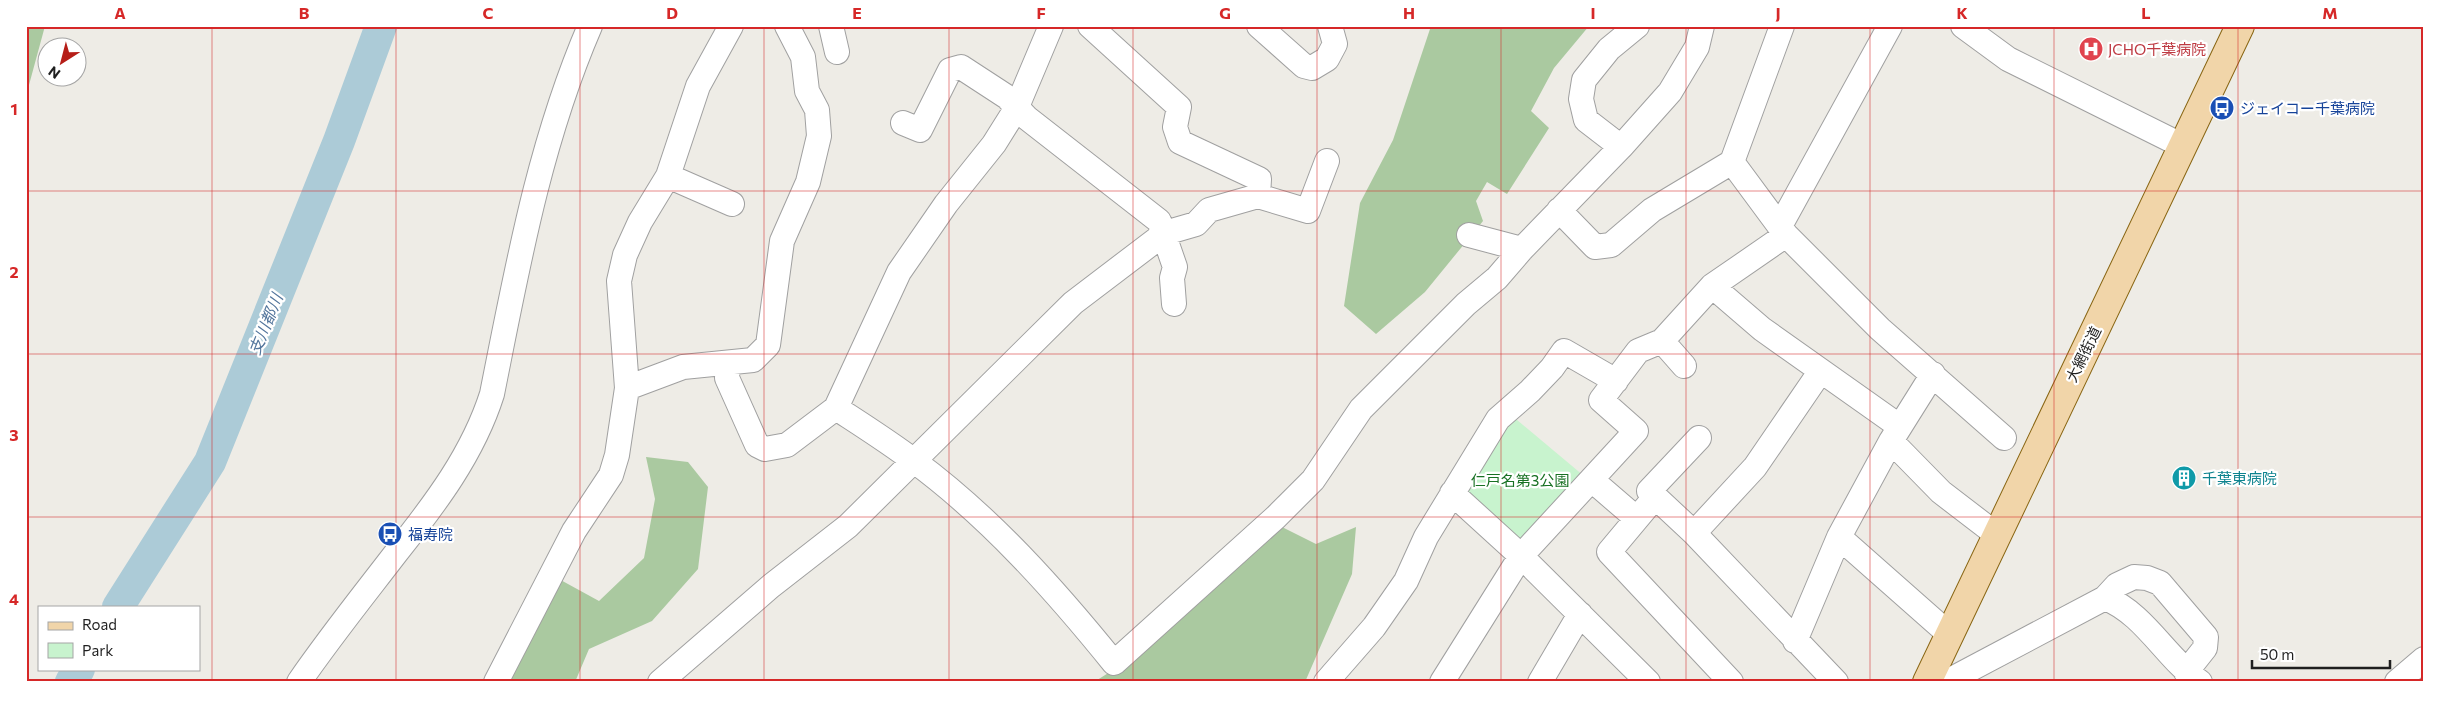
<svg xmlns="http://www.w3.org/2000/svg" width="2450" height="708" viewBox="0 0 2450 708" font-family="Commissioner,'Noto Sans JP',sans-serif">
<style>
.forest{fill:#aac9a0}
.park{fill:#c8f3ce}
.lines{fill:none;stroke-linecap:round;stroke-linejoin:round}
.river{stroke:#accbd7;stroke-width:32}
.minor-casing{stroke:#a0a0a0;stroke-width:26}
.major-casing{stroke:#886512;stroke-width:30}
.minor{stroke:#fff;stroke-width:24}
.major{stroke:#f1d5a9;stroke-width:28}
.grid{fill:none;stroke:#d62828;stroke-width:1;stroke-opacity:0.55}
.labels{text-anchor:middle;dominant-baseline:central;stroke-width:4.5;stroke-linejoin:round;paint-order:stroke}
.health-label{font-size:15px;fill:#be3a42;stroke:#fff;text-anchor:start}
.transit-label{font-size:15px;fill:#164399;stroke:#fff;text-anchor:start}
.street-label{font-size:15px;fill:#1f1f1f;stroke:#fff}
.culture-label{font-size:15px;fill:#0d838f;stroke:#fff;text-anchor:start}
.park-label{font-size:15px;fill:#197124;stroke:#fff}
.water-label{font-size:16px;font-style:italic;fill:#53759c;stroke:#fff}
.neatline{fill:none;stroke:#d62828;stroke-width:2}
.grid-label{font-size:16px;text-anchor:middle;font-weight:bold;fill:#d62828}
</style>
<rect width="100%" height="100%" fill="#eeece6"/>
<!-- forest -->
<path class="forest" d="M 26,26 L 45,26 L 26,96 Z
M 1431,26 L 1589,26 L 1554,68 L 1531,111 L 1549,128 L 1507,194 L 1487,182 L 1476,201 L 1483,221 L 1425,292 L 1376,334 L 1344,306 L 1360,203 L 1393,140 Z
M 646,457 L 688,462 L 708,487 L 698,569 L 652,621 L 589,649 L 575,682 L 494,682 L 557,578 L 599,601 L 644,558 L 655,499 Z
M 1270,521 L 1316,544 L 1356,527 L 1352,574 L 1305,682 L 1094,682 L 1129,660 Z"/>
<!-- park -->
<path class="park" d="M 1511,415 L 1584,476 L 1521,543 L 1465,490 Z"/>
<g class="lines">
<!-- river -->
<path class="river" d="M 118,607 L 210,462 L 339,141 L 381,26
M 71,682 L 79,669"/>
<defs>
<path id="minor" d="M 831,26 L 837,52
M 1090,26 L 1179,107 L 1175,127 L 1180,142 L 1259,179 L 1258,196
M 1259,26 L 1304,66 L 1312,68 L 1327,59 L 1335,44 L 1330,26
M 1963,26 L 2008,59 L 2183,146
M 903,123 L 920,130 L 950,70 L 961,67 L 1007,97 L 1027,118 L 1159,221 L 1175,267 L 1172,278 L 1174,304
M 1621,147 L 1586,120 L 1581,99 L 1584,80 L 1609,49 L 1637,26
M 1732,162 L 1786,235 L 1880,329 L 2004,438
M 668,176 L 732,204
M 1559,210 L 1595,247 L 1611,245 L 1652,210 L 1732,162 L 1782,26
M 1780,226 L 1890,26
M 1469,235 L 1522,249
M 1712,286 L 1762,329 L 1899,426
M 1662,341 L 1684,366
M 728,363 L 727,378 L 757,445 L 765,449 L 787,445 L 836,408 L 899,272 L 946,204 L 994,144 L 1016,109 L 1051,26
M 627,388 L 683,367 L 753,360 L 768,345 L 782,241 L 808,182 L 819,136 L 817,110 L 807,91 L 803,57 L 787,26
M 836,408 C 862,425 889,442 914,461 C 990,517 1055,590 1114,663 L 1276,517 L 1313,480 L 1361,409 L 1466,304 L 1497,278 L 1522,249 L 1621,147 L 1670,92 L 1697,47 L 1702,26
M 1699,438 L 1649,491 L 1694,533 L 1836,682
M 1891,441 L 1941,492 L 1997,535
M 1593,481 L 1636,518
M 1452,493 L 1521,556 L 1648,682
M 1655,497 L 1609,552 L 1731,682
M 1694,533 L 1755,467 L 1820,372
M 1839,537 L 1950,635
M 2105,598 C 2144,613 2166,658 2200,682
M 1795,641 L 1839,537 L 1891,441 L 1933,374
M 1928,679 L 1950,680 L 2105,598 L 2117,585 L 2134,577 L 2147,578 L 2160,583 L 2206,637 L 2205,648 L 2186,672
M 299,682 C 330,637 363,596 396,553 C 435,504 473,454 492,394 C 517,269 539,144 590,26
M 496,682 L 574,531 L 611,475 L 617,455 L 627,388 L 619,281 L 625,255 L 640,222 L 668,176 L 698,86 L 731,26
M 660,682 L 771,586 L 848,526 L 1073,303 L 1165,233 L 1196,224 L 1209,210 L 1258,196 L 1308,211 L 1327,161
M 1326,682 L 1374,627 L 1406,581 L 1426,537 L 1498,419 L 1530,391 L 1552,368 L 1564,351 L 1616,381
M 1442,682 L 1521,556 L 1636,431 L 1601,400 L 1638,351 L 1662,341 L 1712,286 L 1786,235
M 1540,682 L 1580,614
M 2397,682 L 2424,659"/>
<path id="major" d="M 1927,682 L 2240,26"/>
</defs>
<!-- minor casing -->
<use href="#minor" class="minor-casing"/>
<!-- major casing -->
<use href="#major" class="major-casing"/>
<!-- minor -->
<use href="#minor" class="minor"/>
<!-- major -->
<use href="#major" class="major"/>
</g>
<!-- grid -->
<path class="grid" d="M 212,26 L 212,682M 396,26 L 396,682M 580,26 L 580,682M 764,26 L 764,682M 949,26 L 949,682M 1133,26 L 1133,682M 1317,26 L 1317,682M 1501,26 L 1501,682M 1686,26 L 1686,682M 1870,26 L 1870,682M 2054,26 L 2054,682M 2238,26 L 2238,682M 26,191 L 2424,191M 26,354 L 2424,354M 26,517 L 2424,517"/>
<!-- icons -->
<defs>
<symbol id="hospital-disc" viewBox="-11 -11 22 22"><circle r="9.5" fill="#e0444e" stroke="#fff"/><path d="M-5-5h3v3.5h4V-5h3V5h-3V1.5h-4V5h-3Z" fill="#fff"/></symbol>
<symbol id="bus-disc" viewBox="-11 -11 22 22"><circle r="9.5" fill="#1a4fb4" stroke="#fff"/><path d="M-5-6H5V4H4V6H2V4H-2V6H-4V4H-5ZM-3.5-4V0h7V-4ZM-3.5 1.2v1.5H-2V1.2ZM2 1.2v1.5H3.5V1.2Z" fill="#fff"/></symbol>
<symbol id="building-disc" viewBox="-11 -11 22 22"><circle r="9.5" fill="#0f9aa8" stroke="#fff"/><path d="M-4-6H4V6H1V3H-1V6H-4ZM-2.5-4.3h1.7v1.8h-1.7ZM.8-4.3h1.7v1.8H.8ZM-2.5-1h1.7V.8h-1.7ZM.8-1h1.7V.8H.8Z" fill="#fff"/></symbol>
</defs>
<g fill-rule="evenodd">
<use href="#hospital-disc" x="2077" y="35" width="28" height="28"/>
<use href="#bus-disc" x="2208" y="94" width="28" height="28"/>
<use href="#building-disc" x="2170" y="464" width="28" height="28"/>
<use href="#bus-disc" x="376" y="520" width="28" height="28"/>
</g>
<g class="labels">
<!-- health labels -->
<g class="health-label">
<text x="2108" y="49">JCHO千葉病院</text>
</g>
<!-- transit labels -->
<g class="transit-label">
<text x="2240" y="108">ジェイコー千葉病院</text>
<text x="408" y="534">福寿院</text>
</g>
<!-- street labels -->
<g class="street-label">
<text transform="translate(2083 354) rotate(-64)">大網街道</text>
</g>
<!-- culture labels -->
<g class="culture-label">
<text x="2202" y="478">千葉東病院</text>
</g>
<!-- park labels -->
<g class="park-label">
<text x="1520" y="480">仁戸名第3公園</text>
</g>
<!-- water labels -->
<g class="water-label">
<text transform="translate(265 324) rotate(-68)">支川都川</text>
</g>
</g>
<!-- border -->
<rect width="2450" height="708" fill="none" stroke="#ffffff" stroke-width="55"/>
<!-- legend -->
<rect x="38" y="606" width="162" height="65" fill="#ffffff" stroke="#a5a5a5"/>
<rect x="48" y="622" width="25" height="8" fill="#f1d5a9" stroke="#a5a5a5"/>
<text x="82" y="630" font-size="15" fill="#1f1f1f">Road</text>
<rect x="48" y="643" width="25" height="15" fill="#c8f3ce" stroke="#a5a5a5"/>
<text x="82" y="656" font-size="15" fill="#1f1f1f">Park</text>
<!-- north arrow -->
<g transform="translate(62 62) rotate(216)"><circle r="24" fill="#ffffff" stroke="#a5a5a5"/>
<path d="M0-4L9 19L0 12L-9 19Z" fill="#b61e18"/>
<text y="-8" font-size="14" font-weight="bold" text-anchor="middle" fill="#1f1f1f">N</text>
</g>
<!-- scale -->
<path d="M2252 660v8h138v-8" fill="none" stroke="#1f1f1f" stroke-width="2.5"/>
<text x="2260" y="660" font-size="15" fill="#1f1f1f" stroke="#ffffff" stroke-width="4" paint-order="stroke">50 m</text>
<rect x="28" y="28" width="2394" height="652" class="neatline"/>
<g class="grid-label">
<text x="120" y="19">A</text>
<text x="304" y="19">B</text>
<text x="488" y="19">C</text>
<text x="672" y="19">D</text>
<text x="857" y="19">E</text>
<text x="1041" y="19">F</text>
<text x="1225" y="19">G</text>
<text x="1409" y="19">H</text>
<text x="1593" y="19">I</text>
<text x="1778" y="19">J</text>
<text x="1962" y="19">K</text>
<text x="2146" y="19">L</text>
<text x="2330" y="19">M</text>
<text x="14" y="115">1</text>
<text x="14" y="278">2</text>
<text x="14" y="441">3</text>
<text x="14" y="605">4</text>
</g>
</svg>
